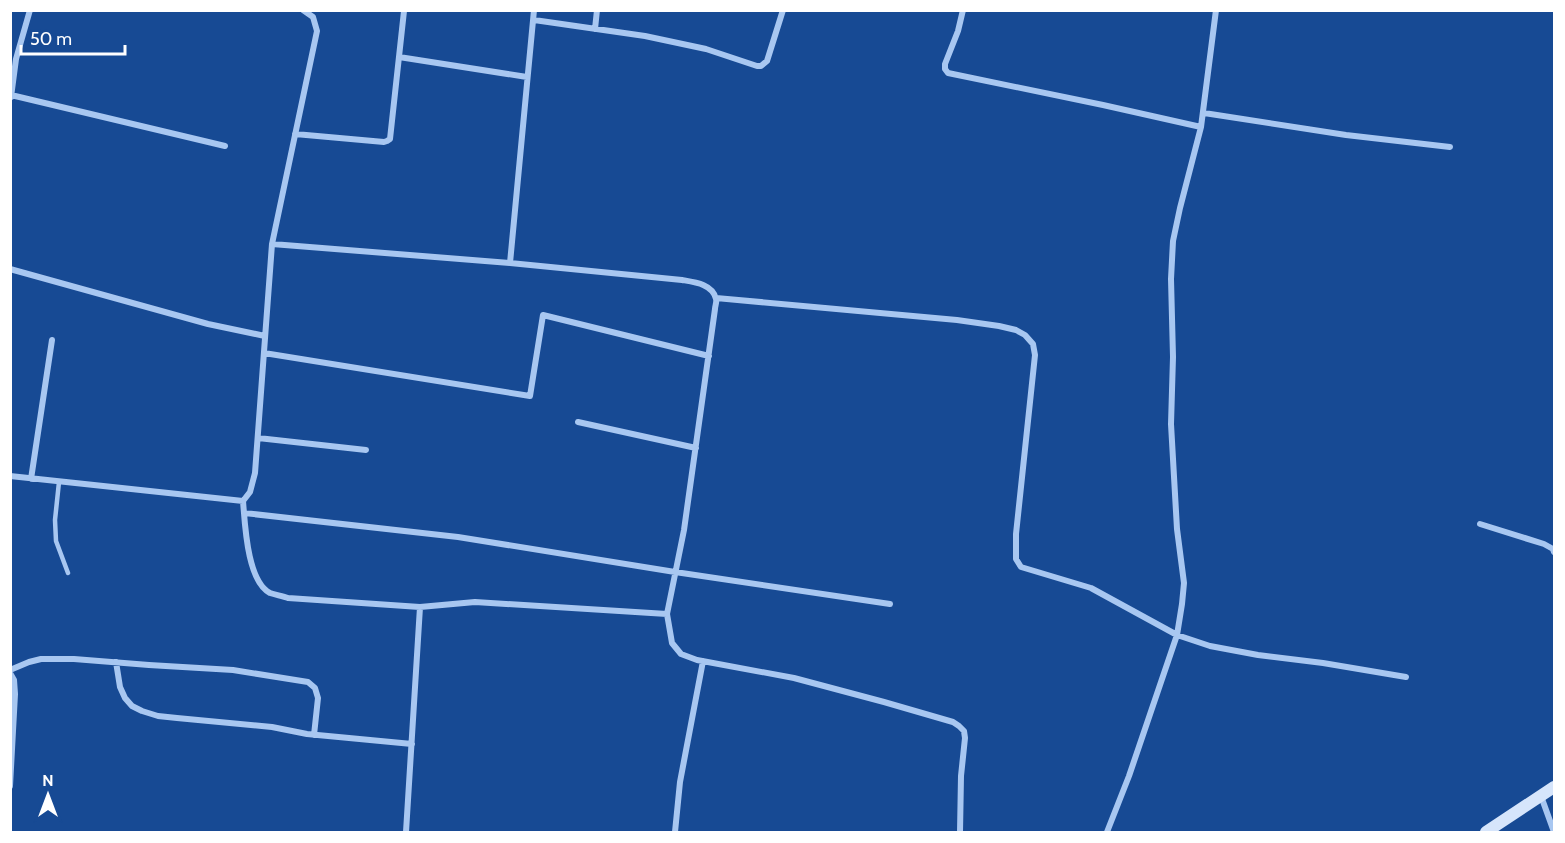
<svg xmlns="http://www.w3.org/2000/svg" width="1565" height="843" viewBox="0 0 1565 843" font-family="Cabin,sans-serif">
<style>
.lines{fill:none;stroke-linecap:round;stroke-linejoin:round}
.lane{stroke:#a8c7f1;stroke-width:4.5}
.street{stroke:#a8c7f1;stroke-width:6}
.secondary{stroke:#d6e5fb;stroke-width:12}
</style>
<rect width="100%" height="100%" fill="#174a94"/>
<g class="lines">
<!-- lane -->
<path class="lane" d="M 59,482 L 55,520 L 56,541 L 68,573"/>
<!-- street -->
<path class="street" d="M 963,10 L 958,31 L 945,64 L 945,69 L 948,73 L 1103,105 L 1201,127
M 534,20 L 645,36 L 706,49 L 757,66 L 761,66 L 767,61 L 783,10
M 595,29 L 597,10
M 399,57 L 527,77
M 11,95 L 225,146
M 11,97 L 16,59 L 30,10
M 1204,113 L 1346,135 L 1450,147
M 295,134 L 384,142 L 387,141 L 390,139 L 404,11
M 272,244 L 510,263 L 682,280 C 694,282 713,284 716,299 C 717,302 715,306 715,309 L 684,530 L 667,614 L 672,643 L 681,654 L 697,660 L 794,678 L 884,702 L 953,722 L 959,726 L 964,731 L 965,738 L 961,776 L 960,832
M 510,263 L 534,10
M 10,269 L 208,324 L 265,336
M 716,298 L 957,320 L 999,326 L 1016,330 L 1025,335 L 1033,344 L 1035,355 L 1016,534 L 1016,559 L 1021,567 L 1091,588 L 1177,635 L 1210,646 L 1258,655 L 1323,663 L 1406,677
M 264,353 L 530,396 L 543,315 L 709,356
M 578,422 L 696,448
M 258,438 L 366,450
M 10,476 L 243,501 L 250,492 L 255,473 L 272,244 L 317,31 L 313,17 L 303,10
M 31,479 L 52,340
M 243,501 C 245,524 247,581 270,593 C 276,595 283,596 288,598 L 420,607 L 475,602 L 667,614
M 244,513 L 458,537 L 675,572 L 890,604
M 1480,524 L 1544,544 L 1553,549 L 1554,552
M 116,662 L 120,687 L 125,698 L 132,706 L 142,711 L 158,716 L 177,718 L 272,727 L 307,734 L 412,744
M 10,670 L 29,662 L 41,659 L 74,659 L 149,665 L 233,670 L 308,682 L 315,688 L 318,698 L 314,735
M 10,673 L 14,680 L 15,694 L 10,786
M 1541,796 L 1554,832
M 406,832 L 420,607
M 675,832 L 680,782 L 703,661
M 1107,832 L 1129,776 L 1177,635 L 1182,604 L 1184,583 L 1177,529 L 1171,424 L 1173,357 L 1171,279 L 1173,241 L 1180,208 L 1201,127 L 1216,10"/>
<!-- secondary -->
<path class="secondary" d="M 1486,832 L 1554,787"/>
</g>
<!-- border -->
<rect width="1565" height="843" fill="none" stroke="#ffffff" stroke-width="24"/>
<!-- north arrow -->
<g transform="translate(48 795)" stroke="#174a94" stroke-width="4.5" paint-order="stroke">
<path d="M0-4.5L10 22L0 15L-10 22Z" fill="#ffffff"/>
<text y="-9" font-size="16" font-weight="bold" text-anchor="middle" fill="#ffffff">N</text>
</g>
<!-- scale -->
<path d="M21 45v9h104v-9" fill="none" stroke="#ffffff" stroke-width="3"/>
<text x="30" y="45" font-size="18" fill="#ffffff" stroke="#174a94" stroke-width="4.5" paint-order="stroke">50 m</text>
</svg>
